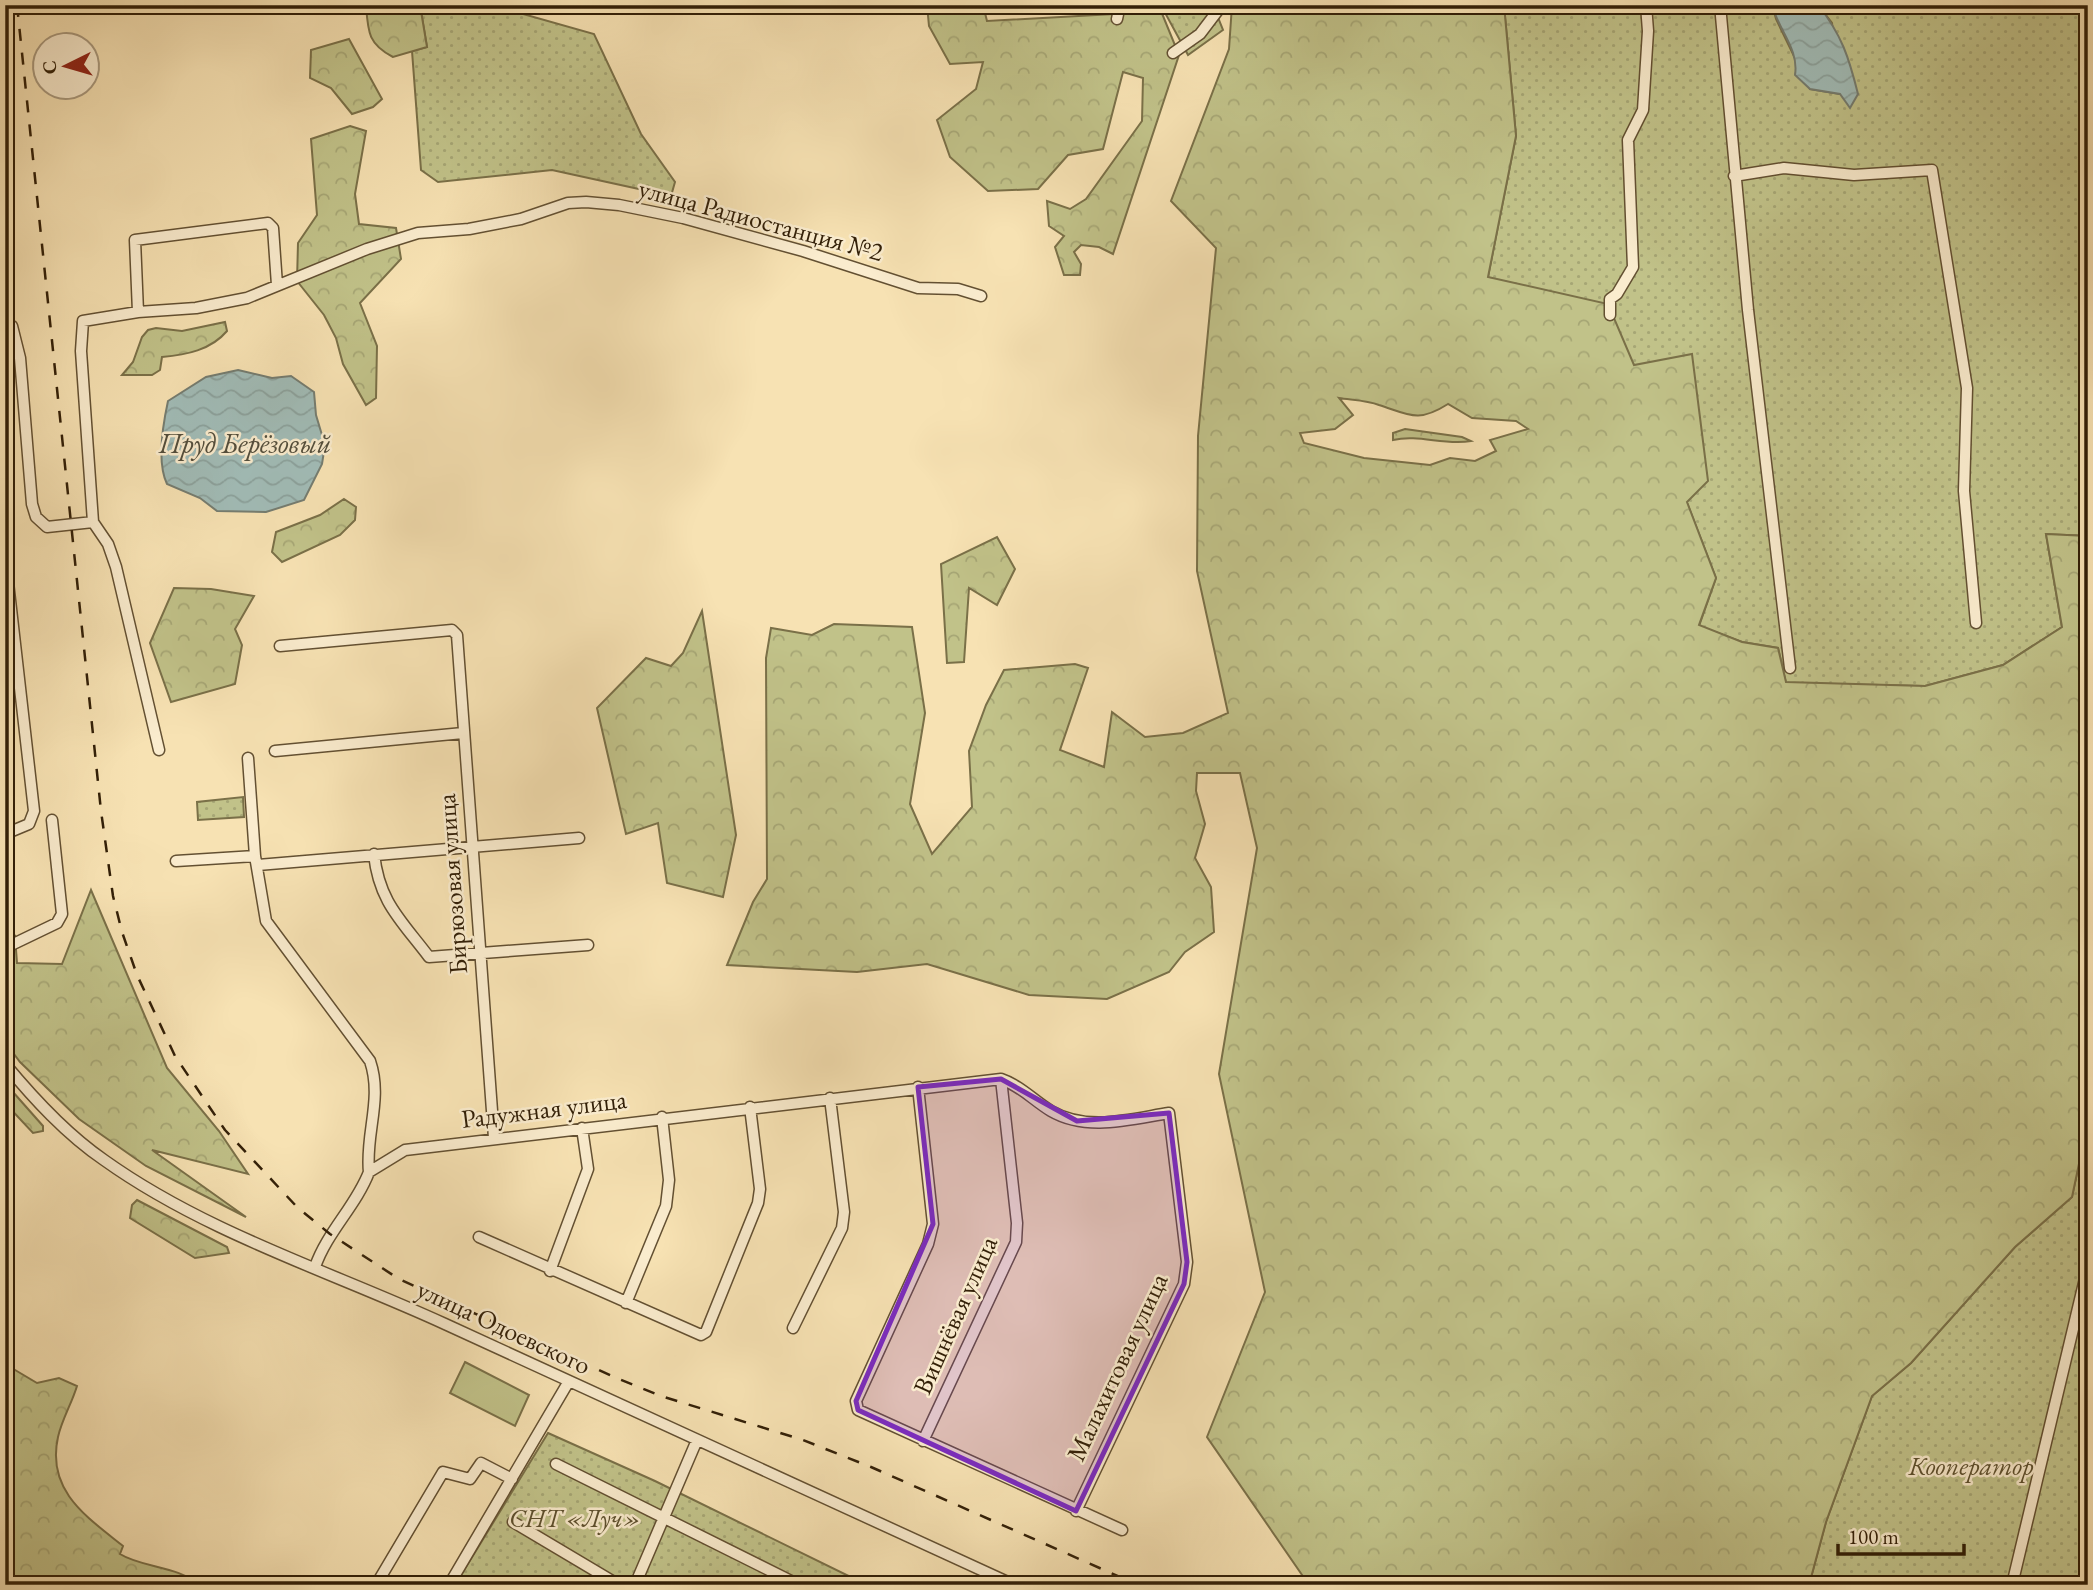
<svg xmlns="http://www.w3.org/2000/svg" width="2093" height="1590" viewBox="0 0 2093 1590" font-family="'EB Garamond',serif">
<style>
.green{fill:url(#green-dots);stroke:#7a7048;stroke-width:2}
.forest{fill:url(#forest-crowns);stroke:#7a7048;stroke-width:2;fill-rule:evenodd}
.pitch{fill:#c1c289;stroke:#7a7048;stroke-width:2}
.water{fill:url(#water-waves);stroke:#757d71;stroke-width:2}
.lines{fill:none;stroke-linecap:round;stroke-linejoin:round}
.minor-casing{stroke:#635032;stroke-width:13}
.minor{stroke:#faecce;stroke-width:10}
.rail{stroke:#321f07;stroke-width:2.5;stroke-dasharray:12 12;stroke-linecap:butt}
.marked{fill:#7b2cbf;fill-opacity:0.2;stroke:#7b2cbf;stroke-width:5;stroke-linejoin:round}
.labels{text-anchor:middle;dominant-baseline:central;stroke-width:5;stroke-linejoin:round;paint-order:stroke}
.street-label{font-size:26px;fill:#321f07;stroke:#faecce}
.park-label{font-size:26px;font-style:italic;fill:#5d502e;stroke:#faecce}
.water-label{font-size:28px;font-style:italic;fill:#534e3c;stroke:#faecce}
</style>
<defs>
<pattern id="green-dots" width="8" height="8" patternUnits="userSpaceOnUse" patternTransform="scale(1.75)"><rect width="8" height="8" fill="#c1c289"/><path d="M2 2h.1M6 6h.1" fill="none" stroke="#a6a675" stroke-width="1.8" stroke-linecap="round"/></pattern>
<pattern id="forest-crowns" width="20" height="18" patternUnits="userSpaceOnUse" patternTransform="scale(1.75)"><rect width="20" height="18" fill="#c1c289"/><path d="M2 6a3 3 0 1 1 6 0M12 15a3 3 0 1 1 6 0" fill="none" stroke="#a6a675"/></pattern>
<pattern id="water-waves" width="16" height="10" patternUnits="userSpaceOnUse" patternTransform="scale(1.75)"><rect width="16" height="10" fill="#a1bcb7"/><path d="M0 5q4-4 8 0t8 0" fill="none" stroke="#8ba19c"/></pattern>
</defs>
<rect width="100%" height="100%" fill="#f7e2b3"/>
<filter id="stains"><feTurbulence type="fractalNoise" baseFrequency=".00286" numOctaves="4"/><feColorMatrix values="0 0 0 0 .2 0 0 0 0 .09 0 0 0 0 .02 0 0 0 .5 -.17"/></filter>
<radialGradient id="worn" r=".72"><stop offset=".6" stop-color="#630" stop-opacity="0"/><stop offset="1" stop-color="#630" stop-opacity=".3"/></radialGradient>
<!-- green -->
<path class="green" d="M 420,5 L 523,5 L 523,14 L 594,34 L 641,134 L 675,182 L 671,196 L 552,170 L 438,182 L 421,170 L 412,51 L 427,47 Z
M 1060,5 L 1213,5 L 1223,30 L 1188,55 L 1163,9 L 1061,14 Z
M 1504,5 L 1777,5 L 1773,8 L 1776,19 L 1810,89 L 1840,94 L 1832,23 L 1818,5 L 2088,5 L 2088,536 L 2046,534 L 2062,627 L 2003,665 L 1925,686 L 1786,683 L 1778,648 L 1742,642 L 1699,626 L 1716,578 L 1634,365 L 1488,277 L 1516,136 Z
M 243,797 L 244,817 L 198,820 L 197,802 Z
M 2088,1121 L 2088,1585 L 1809,1585 L 1826,1522 L 1872,1396 L 1911,1363 L 2015,1247 L 2072,1197 Z
M 548,1433 L 655,1481 L 867,1585 L 455,1585 Z"/>
<!-- forest -->
<path class="forest" d="M 366,5 L 420,5 L 427,47 L 393,57 C 368,44 368,32 366,5 Z
M 927,5 L 983,5 L 987,21 L 1114,14 L 1122,5 L 1161,11 L 1179,55 L 1113,254 L 1099,247 L 1081,245 L 1074,252 L 1081,264 L 1080,275 L 1064,275 L 1055,247 L 1064,236 L 1049,226 L 1047,201 L 1070,209 L 1086,199 L 1142,121 L 1143,78 L 1123,72 L 1103,149 L 1068,155 L 1038,189 L 988,191 L 950,157 L 937,120 L 976,89 L 983,62 L 950,64 L 929,26 Z
M 1232,5 L 1504,5 L 1516,136 L 1488,277 L 1608,304 L 1634,365 L 1692,354 L 1708,481 L 1687,502 L 1716,578 L 1699,625 L 1742,642 L 1778,648 L 1786,682 L 1925,686 L 2003,665 L 2062,627 L 2046,534 L 2088,536 L 2088,1121 L 2072,1197 L 2015,1247 L 1911,1363 L 1872,1396 L 1826,1522 L 1809,1585 L 1309,1585 L 1207,1437 L 1265,1292 L 1219,1074 L 1257,848 L 1240,773 L 1197,773 L 1196,791 L 1205,824 L 1195,858 L 1211,887 L 1214,932 L 1185,952 L 1169,972 L 1107,999 L 1029,995 L 927,964 L 857,972 L 727,965 L 753,902 L 767,879 L 766,658 L 771,628 L 812,635 L 834,624 L 912,627 L 925,713 L 910,804 L 932,854 L 972,807 L 969,751 L 986,705 L 1004,670 L 1075,664 L 1088,668 L 1060,750 L 1104,767 L 1112,712 L 1145,737 L 1183,733 L 1228,713 L 1197,571 L 1198,436 L 1216,248 L 1171,201 L 1229,49 ZM 1339,398 C 1352,400 1367,400 1379,405 C 1410,415 1418,423 1448,404 L 1472,418 L 1516,421 L 1528,429 L 1490,440 L 1496,451 L 1475,461 L 1450,458 L 1430,465 L 1364,458 L 1304,443 L 1300,433 L 1335,429 L 1353,415 Z
M 349,39 L 382,99 L 373,107 L 352,114 L 331,88 L 310,78 L 311,50 Z
M 350,126 L 366,131 L 355,194 L 359,224 L 396,228 L 401,259 L 360,303 L 377,346 L 376,398 L 366,405 L 343,364 L 336,338 L 324,315 L 297,281 L 298,243 L 317,215 L 311,139 Z
M 225,322 L 227,331 C 211,350 186,355 162,357 L 160,370 L 152,375 L 122,375 L 133,362 L 142,337 L 148,330 L 156,328 L 182,331 Z
M 1405,429 L 1462,437 L 1471,441 C 1445,446 1419,434 1393,440 L 1393,433 Z
M 344,499 L 356,507 L 355,520 L 340,535 L 282,562 L 272,552 L 276,532 L 320,515 Z
M 997,537 L 1015,569 L 997,605 L 969,588 L 964,662 L 947,663 L 941,564 Z
M 174,588 L 211,589 L 254,596 L 235,629 L 242,645 L 235,684 L 171,702 L 150,643 Z
M 702,611 L 736,835 L 723,897 L 667,883 L 658,823 L 626,834 L 597,708 L 646,658 L 671,666 L 683,653 Z
M 91,890 L 167,1068 L 219,1131 L 248,1174 L 152,1150 L 246,1217 L 146,1166 L 79,1119 L 20,1062 L 5,1042 L 5,940 L 15,936 L 17,963 L 62,964 Z
M 5,1083 L 43,1126 L 43,1131 L 33,1133 L 5,1103 Z
M 137,1200 L 227,1247 L 229,1253 L 195,1258 L 130,1218 L 132,1205 Z
M 5,1364 L 37,1383 L 59,1378 L 77,1386 C 72,1403 62,1419 58,1437 C 46,1491 87,1517 123,1546 L 120,1554 C 142,1568 180,1566 198,1585 L 5,1585 Z"/>
<!-- pitch -->
<path class="pitch" d="M 465,1362 L 529,1395 L 515,1426 L 450,1393 Z"/>
<!-- water -->
<path class="water" d="M 1777,5 L 1818,5 C 1842,35 1849,58 1858,94 L 1850,108 L 1840,94 L 1810,89 L 1795,75 C 1799,50 1780,32 1773,8 Z
M 238,370 L 272,378 L 291,376 L 314,392 L 316,415 L 325,445 L 322,464 L 304,500 L 266,512 L 217,511 L 200,498 L 167,484 C 157,463 163,424 168,401 L 206,377 Z"/>
<g class="lines">
<defs>
<path id="minor" d="M 1720,5 L 1748,310 L 1790,668
M 2085,5 L 2088,8
M 1117,19 L 1120,5
M 1173,53 L 1200,34 L 1222,5
M 1734,176 L 1784,168 L 1854,175 L 1932,170 L 1967,388 L 1964,491 L 1976,623
M 138,312 L 135,240 L 268,223 L 273,228 L 277,285
M 1610,315 L 1610,299 L 1617,294 L 1633,267 L 1628,140 L 1643,110 L 1648,31 L 1646,5
M 5,323 L 12,326 L 20,358 L 32,504 L 36,517 L 47,527 L 93,522 L 81,351 L 83,321 L 138,312 L 196,308 L 247,298 L 367,249 L 418,233 L 469,229 L 521,219 L 568,203 L 586,202 L 619,205 L 683,218 L 803,251 L 918,288 L 958,289 L 981,296
M 93,522 L 108,544 L 116,567 L 159,750
M 5,556 L 34,811 L 29,824 L 5,834
M 280,646 L 452,630 L 457,635 L 494,1138
M 275,751 L 463,733
M 248,758 L 255,856 L 266,921 L 370,1061 C 383,1099 365,1134 369,1172 L 405,1150 L 1001,1079 C 1021,1086 1033,1100 1051,1111 C 1087,1132 1131,1119 1169,1113 L 1187,1262 L 1184,1284 L 1076,1511
M 374,854 C 379,902 401,920 429,957 L 588,945
M 176,861 L 255,856
M 258,865 L 579,838
M 5,948 L 57,923 L 62,914 L 52,820
M 5,1064 C 34,1099 66,1134 104,1160 C 206,1233 332,1272 445,1324 C 635,1411 825,1497 1014,1585
M 918,1087 L 933,1224 L 928,1244 L 856,1401 L 858,1410 L 1122,1530
M 479,1237 L 701,1335 L 706,1332 L 758,1203 L 760,1189 L 750,1107
M 315,1267 C 327,1232 356,1206 369,1172
M 550,1271 L 588,1169 L 582,1128
M 626,1303 L 666,1206 L 669,1180 L 662,1117
M 793,1328 L 842,1228 L 844,1212 L 830,1098
M 923,1441 L 1016,1242 L 1017,1223 L 1001,1079
M 556,1464 L 799,1585
M 513,1522 L 619,1585
M 376,1585 L 443,1472 L 470,1479 L 481,1463 L 512,1479
M 449,1585 L 569,1381
M 635,1585 L 697,1440
M 2012,1585 L 2088,1266"/>
</defs>
<!-- minor casing -->
<use href="#minor" class="minor-casing"/>
<!-- minor -->
<use href="#minor" class="minor"/>
<!-- rail -->
<path class="rail" d="M 17,5 L 101,811 L 113,896 L 122,932 L 137,975 L 175,1056 L 225,1130 L 297,1207 L 330,1234 L 399,1279 L 614,1377 L 661,1396 L 803,1440 L 871,1467 L 1138,1585"/>
</g>
<!-- marked area -->
<path class="marked" d="M 1001,1079 L 1077,1121 L 1169,1113 L 1187,1262 L 1184,1284 L 1076,1511 L 858,1410 L 856,1401 L 933,1224 L 918,1087 Z"/>
<g class="labels">
<!-- street labels -->
<g class="street-label">
<text transform="translate(761 220) rotate(15)">улица Радиостанция №2</text>
<text transform="translate(452 884) rotate(-94)">Бирюзовая улица</text>
<text transform="translate(544 1109) rotate(-7)">Радужная улица</text>
<text transform="translate(955 1315) rotate(-66)">Вишнёвая улица</text>
<text transform="translate(504 1327) rotate(25)">улица Одоевского</text>
<text transform="translate(1117 1367) rotate(-65)">Малахитовая улица</text>
</g>
<!-- park labels -->
<g class="park-label">
<text x="1971" y="1466">Кооператор</text>
<text x="575" y="1518">СНТ «Луч»</text>
</g>
<!-- water labels -->
<g class="water-label">
<text x="245" y="443">Пруд Берёзовый</text>
</g>
</g>
<!-- margin -->
<rect width="2093" height="1590" fill="none" stroke="#f7e2b3" stroke-width="28"/>
<rect x="7" y="7" width="2079" height="1576" fill="none" stroke="#321f07" stroke-width="3.5"/>
<rect x="14" y="14" width="2065" height="1562" fill="none" stroke="#321f07" stroke-width="2"/>
<!-- north arrow -->
<g transform="translate(66 66) rotate(265)"><circle r="33" fill="#faecce" stroke="#aa9a7e" stroke-width="2"/>
<path d="M0-5L12 26L0 18L-12 26Z" fill="#8f2418"/>
<text y="-10" font-size="19" font-weight="bold" text-anchor="middle" fill="#321f07">С</text>
</g>
<!-- scale -->
<path d="M1838 1544v10h126v-10" fill="none" stroke="#321f07" stroke-width="3.5"/>
<text x="1848" y="1544" font-size="21" fill="#321f07" stroke="#faecce" stroke-width="5" paint-order="stroke">100 m</text>
<rect width="100%" height="100%" filter="url(#stains)"/>
<rect width="100%" height="100%" fill="url(#worn)"/>
</svg>
